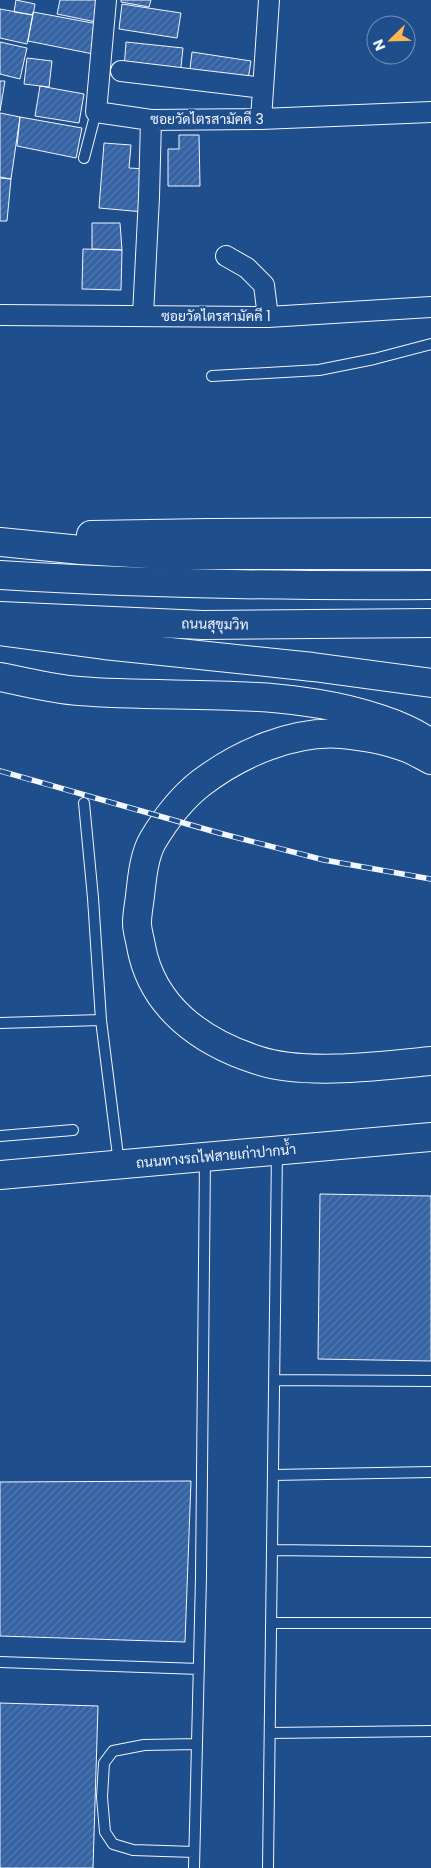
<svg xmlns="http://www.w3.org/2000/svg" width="431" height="1868" viewBox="0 0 431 1868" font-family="Poppins,Sarabun,sans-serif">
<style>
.building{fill:url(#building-hatch);stroke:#f2f6ff}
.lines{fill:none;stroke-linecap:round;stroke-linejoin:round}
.service-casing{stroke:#f2f6ff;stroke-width:12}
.minor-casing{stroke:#f2f6ff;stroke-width:22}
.secondary-casing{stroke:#f2f6ff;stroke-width:30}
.trunk-casing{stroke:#f2f6ff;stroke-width:30}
.motorway-casing{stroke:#f2f6ff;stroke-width:30}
.service{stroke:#1f4e8c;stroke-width:10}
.minor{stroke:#1f4e8c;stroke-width:20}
.secondary{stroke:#1f4e8c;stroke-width:28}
.trunk{stroke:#1f4e8c;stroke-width:28}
.motorway{stroke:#1f4e8c;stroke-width:28}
.rail-casing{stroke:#f2f6ff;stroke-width:5.5}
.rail{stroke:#1f4e8c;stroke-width:4;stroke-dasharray:11;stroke-linecap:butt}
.labels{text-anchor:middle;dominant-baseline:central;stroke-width:4;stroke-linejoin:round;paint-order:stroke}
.street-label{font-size:14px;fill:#f2f6ff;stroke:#1f4e8c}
</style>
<defs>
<pattern id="building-hatch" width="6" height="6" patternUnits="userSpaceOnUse" patternTransform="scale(1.25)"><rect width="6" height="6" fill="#3563a3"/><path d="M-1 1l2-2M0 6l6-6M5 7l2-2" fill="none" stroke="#537ab1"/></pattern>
</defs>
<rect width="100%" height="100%" fill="#1f4e8c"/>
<!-- building -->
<path class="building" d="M 16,0 L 35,4 L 33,15 L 14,12 Z
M 60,0 L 100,0 L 96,22 L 57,14 Z
M 121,0 L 151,0 L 149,7 L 121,2 Z
M 122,4 L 181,13 L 177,38 L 119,29 Z
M 0,9 L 33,15 L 27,44 L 0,38 Z
M 33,12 L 98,24 L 93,54 L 28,41 Z
M 0,42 L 27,48 L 20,79 L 0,74 Z
M 126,42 L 183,48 L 180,76 L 124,69 Z
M 192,52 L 251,61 L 247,86 L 189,77 Z
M 27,58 L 52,61 L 49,87 L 24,84 Z
M 0,81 L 5,81 L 0,111 Z
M 40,86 L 84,94 L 79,123 L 35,116 Z
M 0,113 L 20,117 L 11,179 L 0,177 Z
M 20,117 L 82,128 L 76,158 L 17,146 Z
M 179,135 L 199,135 L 200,186 L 168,186 L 168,149 L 179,149 Z
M 104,143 L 131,145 L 129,168 L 147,169 L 144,212 L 99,208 Z
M 0,178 L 11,179 L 7,221 L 0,221 Z
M 92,223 L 120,223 L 122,250 L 92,249 Z
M 83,249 L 122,250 L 121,290 L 82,289 Z
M 320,1194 L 431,1196 L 431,1361 L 318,1359 Z
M 191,1481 L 185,1642 L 0,1636 L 0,1482 Z
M 0,1703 L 98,1706 L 93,1868 L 0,1868 Z"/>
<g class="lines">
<defs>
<path id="service" d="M 84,158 L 96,112
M 212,376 L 319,370 L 374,359 L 431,344
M 84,803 L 93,898 L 101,1020 L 119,1164
M 0,1023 L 101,1020
M 0,1136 L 73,1130
M 274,1380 L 431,1381
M 273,1475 L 431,1472
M 272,1550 L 431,1552
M 272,1623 L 431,1623
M 0,1662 L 199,1669
M 270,1733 L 431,1731
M 194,1852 L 133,1850 L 113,1844 L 105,1832 L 102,1797 L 104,1763 L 113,1751 L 144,1745 L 197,1744
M 194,1868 L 201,1577 L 205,1159
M 268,1868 L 277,1151"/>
<path id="minor" d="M 106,0 L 96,112 L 151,120 L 261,119 L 431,112
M 121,71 L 263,88
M 261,119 L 269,0
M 226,256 L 247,268 L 264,285 L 268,317
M 0,315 L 268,317 L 431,307
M 143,315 L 149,197 L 151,120"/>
<path id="secondary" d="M 0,1175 L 431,1137"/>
<path id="trunk" d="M 0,575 C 143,584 287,586 431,585
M 0,616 L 203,625 L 431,623"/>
<path id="motorway" d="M 91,535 L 208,533 L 431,532
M 0,542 L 81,550 L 165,555 L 431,555
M 0,631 L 104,645 L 313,667 L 431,683
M 0,677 C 26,682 52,689 79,691 C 179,699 284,686 380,719 C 398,725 416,732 431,744
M 431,760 C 423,756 415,751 407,748 C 387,740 363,736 342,734 C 293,730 239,754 201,783 C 183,797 165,820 153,840 C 144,855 142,878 140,896 C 139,905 137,914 137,923 C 137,931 140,939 141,946 C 152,1007 201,1042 257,1060 C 304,1076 381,1066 431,1061"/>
</defs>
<!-- service casing -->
<use href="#service" class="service-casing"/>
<!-- minor casing -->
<use href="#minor" class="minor-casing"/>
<!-- secondary casing -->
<use href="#secondary" class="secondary-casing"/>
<!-- trunk casing -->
<use href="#trunk" class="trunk-casing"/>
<!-- motorway casing -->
<use href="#motorway" class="motorway-casing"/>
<!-- service -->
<use href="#service" class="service"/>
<!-- minor -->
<use href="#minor" class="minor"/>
<!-- secondary -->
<use href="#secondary" class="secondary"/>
<!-- trunk -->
<use href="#trunk" class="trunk"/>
<!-- motorway -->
<use href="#motorway" class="motorway"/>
<defs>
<path id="rail" d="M 0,771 L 219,833 L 324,860 L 431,879"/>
</defs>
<!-- rail casing -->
<use href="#rail" class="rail-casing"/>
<!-- rail -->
<use href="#rail" class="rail"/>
</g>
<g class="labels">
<!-- street labels -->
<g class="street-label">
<text x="207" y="119">ซอยวัดไตรสามัคคี 3</text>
<text x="216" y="316">ซอยวัดไตรสามัคคี 1</text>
<text transform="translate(215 624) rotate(1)">ถนนสุขุมวิท</text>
<text transform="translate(216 1156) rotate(-5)">ถนนทางรถไฟสายเก่าปากน้ำ</text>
</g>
</g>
<!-- north arrow -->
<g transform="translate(391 40) rotate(247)"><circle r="24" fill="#1f4e8c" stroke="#7391ba"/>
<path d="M0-4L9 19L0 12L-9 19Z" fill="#ffb74d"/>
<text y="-8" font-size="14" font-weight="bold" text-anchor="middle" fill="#f2f6ff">N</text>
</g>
</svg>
